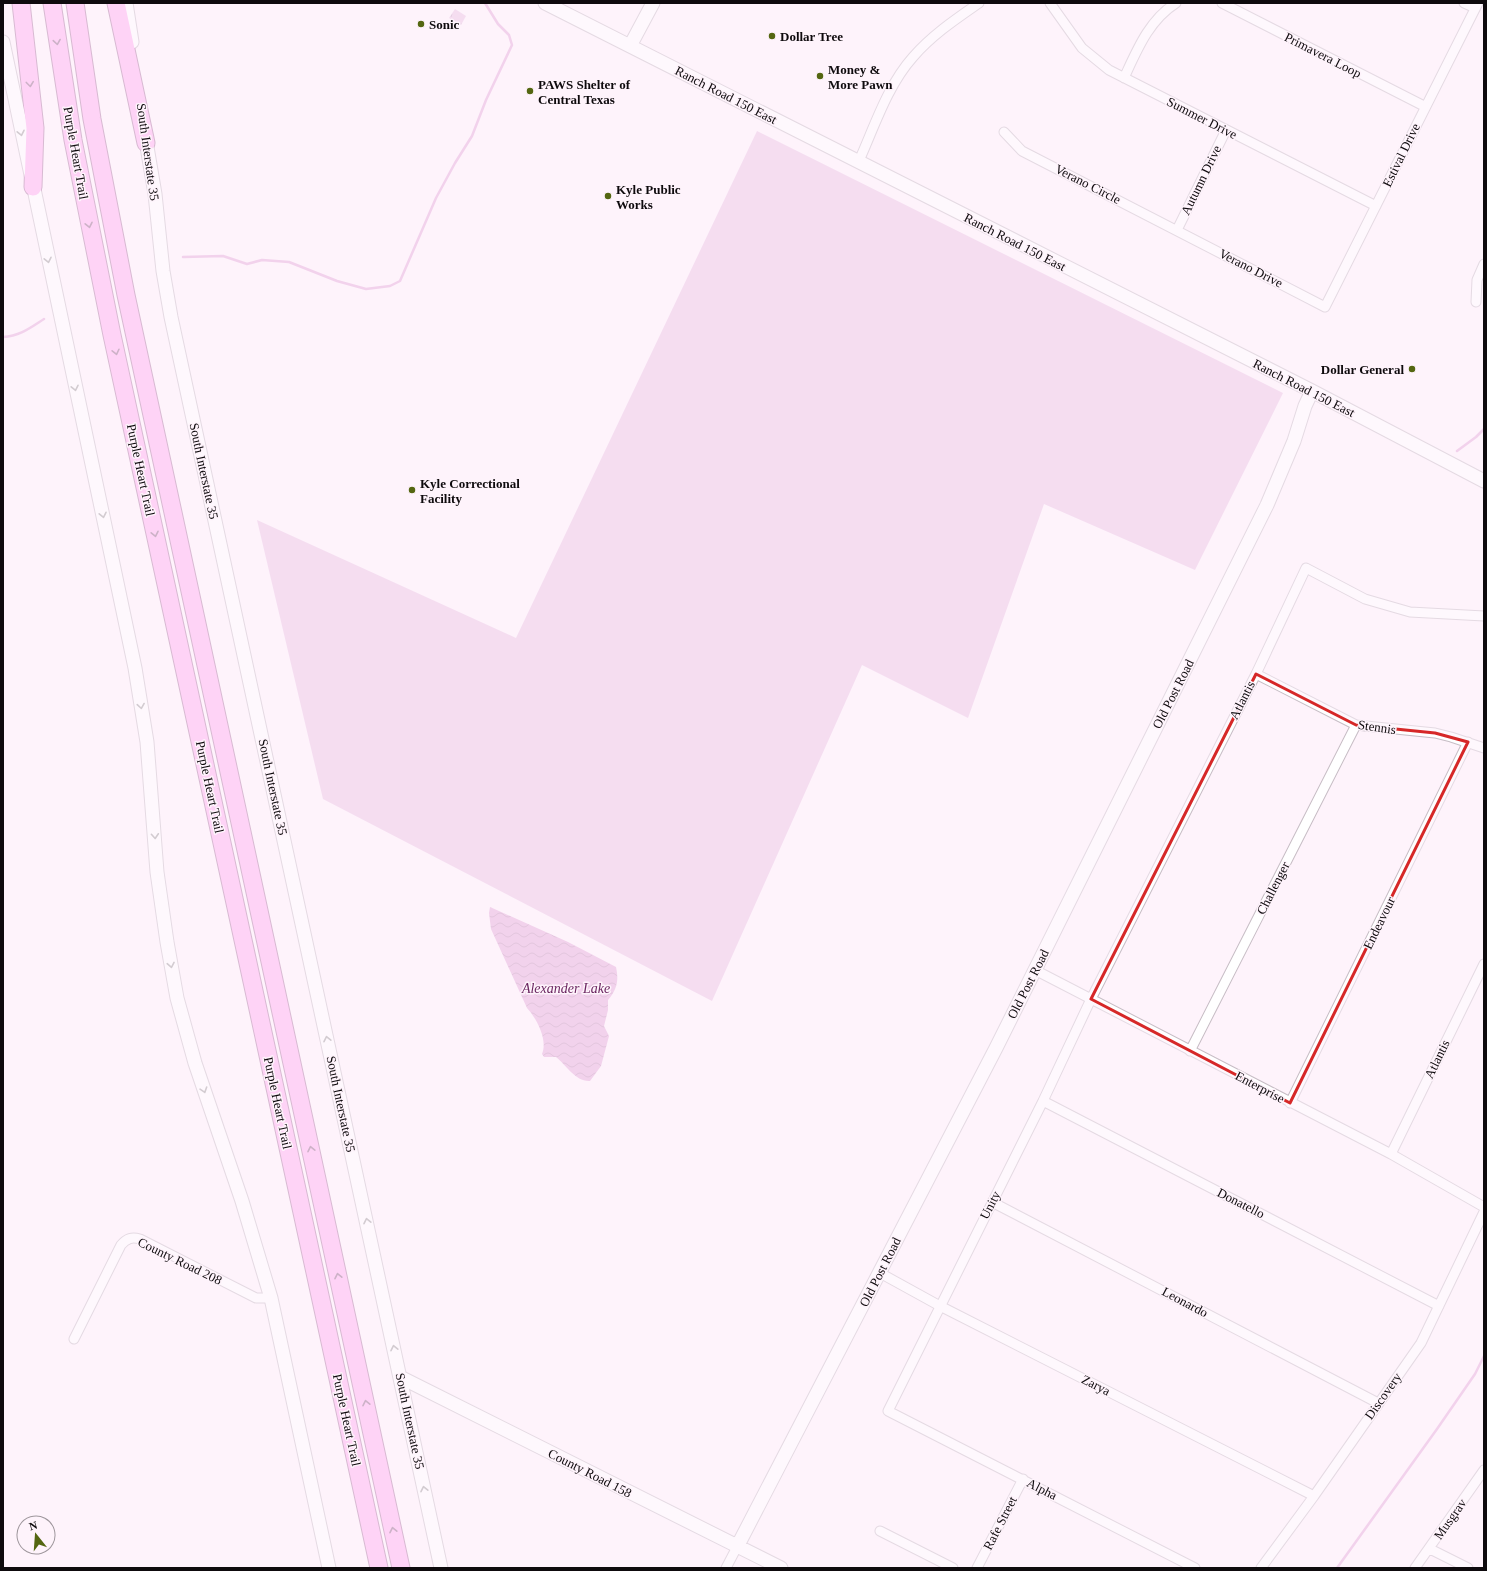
<svg xmlns="http://www.w3.org/2000/svg" width="1487" height="1571" viewBox="0 0 1487 1571" font-family="Georgia,serif">
<style>
.green{fill:#ebc4e3}
.park{fill:url(#park-tufts)}
.water{fill:url(#water-waves)}
.lines{fill:none;stroke-linecap:round;stroke-linejoin:round}
.stream{stroke:#e5aad9;stroke-width:2.5}
.street-casing{stroke:#c7bdc5;stroke-width:11}
.secondary-casing{stroke:#c7bdc5;stroke-width:15}
.highway-casing{stroke:#ab75a0;stroke-width:19}
.street{stroke:#fff;stroke-width:9}
.secondary{stroke:#fff;stroke-width:13}
.highway{stroke:#ffaeef;stroke-width:17}
.oneway{stroke:#936489}
.oneway2{stroke:#9f9d9e}
.marked{fill:none;stroke:#d62828;stroke-width:3;stroke-linejoin:round}
.poi-dot{fill:#546611;stroke:#fef3fb;stroke-width:1.5}
.labels{text-anchor:middle;dominant-baseline:central;stroke-width:3;stroke-linejoin:round;paint-order:stroke}
.poi-label{font-size:13px;font-weight:bold;fill:#0e0a0d;stroke:#fef3fb;text-anchor:start}
.street-label{font-size:13px;fill:#0e0a0d;stroke:#fef3fb}
.water-label{font-size:14px;font-style:italic;fill:#6a2560;stroke:#fef3fb}
</style>
<defs>
<pattern id="park-tufts" width="24" height="20" patternUnits="userSpaceOnUse"><rect width="24" height="20" fill="#ebc4e3"/><path d="M3 7l-1-3M5 7V3M7 7l1-3M15 17l-1-3M17 17v-4M19 17l1-3" fill="none" stroke="#c8a7c2"/></pattern>
<pattern id="water-waves" width="16" height="10" patternUnits="userSpaceOnUse"><rect width="16" height="10" fill="#e5aad9"/><path d="M0 5q4-4 8 0t8 0" fill="none" stroke="#c391b9"/></pattern>
</defs>
<rect width="100%" height="100%" fill="#fef3fb"/>
<!-- green -->
<path class="green" d="M 757,131 L 1283,393 L 1195,570 L 1044,504 L 968,718 L 862,665 L 712,1001 L 323,799 L 257,520 L 516,638 Z"/>
<!-- park -->
<path class="park" d="M 455,9 L 466,16 L 461,25 L 449,18 Z"/>
<!-- water -->
<path class="water" d="M 490,907 L 568,942 L 616,967 C 619,981 617,989 608,1000 L 608,1010 L 604,1026 L 609,1036 L 601,1066 L 590,1081 C 576,1082 566,1065 556,1057 L 544,1057 L 542,1054 C 548,1040 537,1019 527,1008 L 491,929 L 489,913 Z"/>
<g class="lines">
<!-- stream -->
<path class="stream" d="M 183,257 L 223,256 L 247,264 L 262,260 L 289,262 L 337,281 L 366,289 L 390,286 L 400,281 L 436,198 L 455,163 L 472,136 L 486,100 L 512,45 L 509,35 L 498,24 L 485,3
M 3,337 C 20,336 30,328 44,319
M 1457,451 L 1476,437 L 1484,429
M 1337,1568 L 1437,1429 L 1475,1374 L 1484,1356"/>
<defs>
<path id="street" d="M 1050,3 L 1082,48 L 1109,70 L 1376,206
M 1222,3 L 1424,106
M 1464,3 L 1475,8
M 1124,78 C 1137,50 1149,20 1176,3
M 1004,132 L 1022,151 L 1325,307 L 1478,3
M 858,163 C 874,128 887,86 913,57 C 932,35 956,19 979,3
M 1177,230 L 1226,130
M 1476,302 L 1477,280 L 1484,264
M 1256,674 L 1356,725 L 1435,733 L 1451,737 L 1484,748
M 1035,970 L 1391,1154 L 1484,1207
M 1190,1051 L 1356,725
M 1043,1101 L 1439,1306
M 1290,1103 L 1468,742
M 1391,1154 L 1484,964
M 992,1202 L 1378,1403
M 880,1273 L 940,1306 L 1314,1496
M 74,1339 L 121,1245 C 127,1238 132,1237 140,1239 L 256,1298 L 271,1298
M 880,1531 L 953,1568
M 1430,1549 L 1468,1568
M 726,1568 L 737,1547
M 977,1568 L 1023,1479
M 1195,1568 L 888,1411 L 1043,1101 L 1091,999 L 1256,674 L 1306,568 L 1365,599 L 1410,612 L 1484,616
M 1261,1568 L 1314,1496 L 1421,1343 L 1484,1212
M 1415,1568 L 1484,1470"/>
<path id="secondary" d="M 126,3 L 132,42
M 545,3 L 1312,391 L 1484,481
M 3,42 L 135,668 L 147,742 L 157,872 L 167,942 L 177,998 L 195,1063 L 242,1201 L 271,1298 L 329,1568
M 630,46 L 653,3
M 145,135 L 155,194 L 163,271 L 171,317 L 441,1568
M 400,1377 L 781,1568
M 737,1547 L 996,1048 L 1267,505 L 1294,441 L 1305,406 L 1312,391"/>
<path id="highway" d="M 21,3 L 35,128 L 33,187
M 52,3 L 73,140 L 112,335 L 379,1568
M 75,3 L 92,119 L 126,295 L 401,1568
M 116,3 L 146,143"/>
</defs>
<!-- street casing -->
<use href="#street" class="street-casing"/>
<!-- secondary casing -->
<use href="#secondary" class="secondary-casing"/>
<!-- highway casing -->
<use href="#highway" class="highway-casing"/>
<!-- street -->
<use href="#street" class="street"/>
<!-- secondary -->
<use href="#secondary" class="secondary"/>
<!-- highway -->
<use href="#highway" class="highway"/>
</g>
<!-- one-way arrows -->
<defs><path id="oneway-chevron" d="M-2-3.5L2.5 0L-2 3.5" fill="none" stroke-width="1.6" stroke-linecap="round" stroke-linejoin="round"/></defs>
<g class="oneway">
<use href="#oneway-chevron" transform="translate(57 42) rotate(81)"/>
<use href="#oneway-chevron" transform="translate(30 84) rotate(83)"/>
<use href="#oneway-chevron" transform="translate(89 225) rotate(78)"/>
<use href="#oneway-chevron" transform="translate(116 352) rotate(77)"/>
<use href="#oneway-chevron" transform="translate(155 534) rotate(78)"/>
<use href="#oneway-chevron" transform="translate(311 1149) rotate(-102)"/>
<use href="#oneway-chevron" transform="translate(338 1276) rotate(-102)"/>
<use href="#oneway-chevron" transform="translate(366 1403) rotate(-102)"/>
<use href="#oneway-chevron" transform="translate(393 1530) rotate(-102)"/>
</g>
<g class="oneway2">
<use href="#oneway-chevron" transform="translate(21 133) rotate(78)"/>
<use href="#oneway-chevron" transform="translate(48 260) rotate(78)"/>
<use href="#oneway-chevron" transform="translate(75 388) rotate(78)"/>
<use href="#oneway-chevron" transform="translate(103 515) rotate(78)"/>
<use href="#oneway-chevron" transform="translate(141 706) rotate(81)"/>
<use href="#oneway-chevron" transform="translate(155 836) rotate(86)"/>
<use href="#oneway-chevron" transform="translate(171 965) rotate(79)"/>
<use href="#oneway-chevron" transform="translate(327 1039) rotate(-102)"/>
<use href="#oneway-chevron" transform="translate(204 1090) rotate(72)"/>
<use href="#oneway-chevron" transform="translate(367 1221) rotate(-102)"/>
<use href="#oneway-chevron" transform="translate(394 1348) rotate(-102)"/>
<use href="#oneway-chevron" transform="translate(424 1489) rotate(-102)"/>
</g>
<!-- marked area -->
<path d="M0 0H1487V1571H0ZM 1256,674 L 1356,725 L 1435,733 L 1468,742 L 1290,1103 L 1091,999 Z" fill="#fef3fb" fill-opacity=".55" fill-rule="evenodd"/>
<path class="marked" d="M 1256,674 L 1356,725 L 1435,733 L 1468,742 L 1290,1103 L 1091,999 Z"/>
<!-- markers -->
<g class="poi-dot">
<circle cx="421" cy="24" r="4"/>
<circle cx="772" cy="36" r="4"/>
<circle cx="820" cy="76" r="4"/>
<circle cx="530" cy="91" r="4"/>
<circle cx="608" cy="196" r="4"/>
<circle cx="1412" cy="369" r="4"/>
<circle cx="412" cy="490" r="4"/>
</g>
<g class="labels">
<!-- poi labels -->
<g class="poi-label">
<text x="429" y="24">Sonic</text>
<text x="780" y="36">Dollar Tree</text>
<text x="828" y="69">Money &amp;<tspan x="828" dy="15">More Pawn</tspan></text>
<text x="538" y="84">PAWS Shelter of<tspan x="538" dy="15">Central Texas</tspan></text>
<text x="616" y="189">Kyle Public<tspan x="616" dy="15">Works</tspan></text>
<text x="1404" y="369" text-anchor="end">Dollar General</text>
<text x="420" y="483">Kyle Correctional<tspan x="420" dy="15">Facility</tspan></text>
</g>
<!-- street labels -->
<g class="street-label">
<text transform="translate(1323 55) rotate(27)">Primavera Loop</text>
<text transform="translate(726 95) rotate(27)">Ranch Road 150 East</text>
<text transform="translate(1202 118) rotate(27)">Summer Drive</text>
<text transform="translate(148 152) rotate(82)">South Interstate 35</text>
<text transform="translate(76 153) rotate(80)">Purple Heart Trail</text>
<text transform="translate(1401 155) rotate(-64)">Estival Drive</text>
<text transform="translate(1201 180) rotate(-64)">Autumn Drive</text>
<text transform="translate(1088 184) rotate(27)">Verano Circle</text>
<text transform="translate(1015 242) rotate(27)">Ranch Road 150 East</text>
<text transform="translate(1251 268) rotate(27)">Verano Drive</text>
<text transform="translate(1304 388) rotate(27)">Ranch Road 150 East</text>
<text transform="translate(141 470) rotate(78)">Purple Heart Trail</text>
<text transform="translate(204 471) rotate(78)">South Interstate 35</text>
<text transform="translate(1173 694) rotate(-63)">Old Post Road</text>
<text transform="translate(1242 700) rotate(-63)">Atlantis</text>
<text transform="translate(1377 727) rotate(8)">Stennis</text>
<text transform="translate(210 787) rotate(78)">Purple Heart Trail</text>
<text transform="translate(273 787) rotate(78)">South Interstate 35</text>
<text transform="translate(1273 888) rotate(-63)">Challenger</text>
<text transform="translate(1379 923) rotate(-64)">Endeavour</text>
<text transform="translate(1028 984) rotate(-63)">Old Post Road</text>
<text transform="translate(1437 1059) rotate(-64)">Atlantis</text>
<text transform="translate(1260 1087) rotate(28)">Enterprise</text>
<text transform="translate(278 1103) rotate(78)">Purple Heart Trail</text>
<text transform="translate(341 1104) rotate(78)">South Interstate 35</text>
<text transform="translate(1241 1203) rotate(27)">Donatello</text>
<text transform="translate(990 1205) rotate(-63)">Unity</text>
<text transform="translate(180 1261) rotate(26)">County Road 208</text>
<text transform="translate(880 1272) rotate(-63)">Old Post Road</text>
<text transform="translate(1185 1302) rotate(28)">Leonardo</text>
<text transform="translate(1096 1385) rotate(27)">Zarya</text>
<text transform="translate(1383 1396) rotate(-55)">Discovery</text>
<text transform="translate(347 1420) rotate(78)">Purple Heart Trail</text>
<text transform="translate(410 1421) rotate(78)">South Interstate 35</text>
<text transform="translate(590 1473) rotate(27)">County Road 158</text>
<text transform="translate(1042 1489) rotate(27)">Alpha</text>
<text transform="translate(1450 1519) rotate(-55)">Musgrav</text>
<text transform="translate(1000 1523) rotate(-63)">Rafe Street</text>
</g>
<!-- water labels -->
<g class="water-label">
<text x="566" y="988">Alexander Lake</text>
</g>
</g>
<!-- border -->
<rect width="1487" height="1571" fill="none" stroke="#0e0a0d" stroke-width="8"/>
<!-- north arrow -->
<g transform="translate(36 1535) rotate(343)"><circle r="19" fill="#fef3fb" stroke="#9e969c"/>
<path d="M0-3L7 15L0 10L-7 15Z" fill="#546611"/>
<text y="-6" font-size="11" font-weight="bold" text-anchor="middle" fill="#0e0a0d">N</text>
</g>
</svg>
